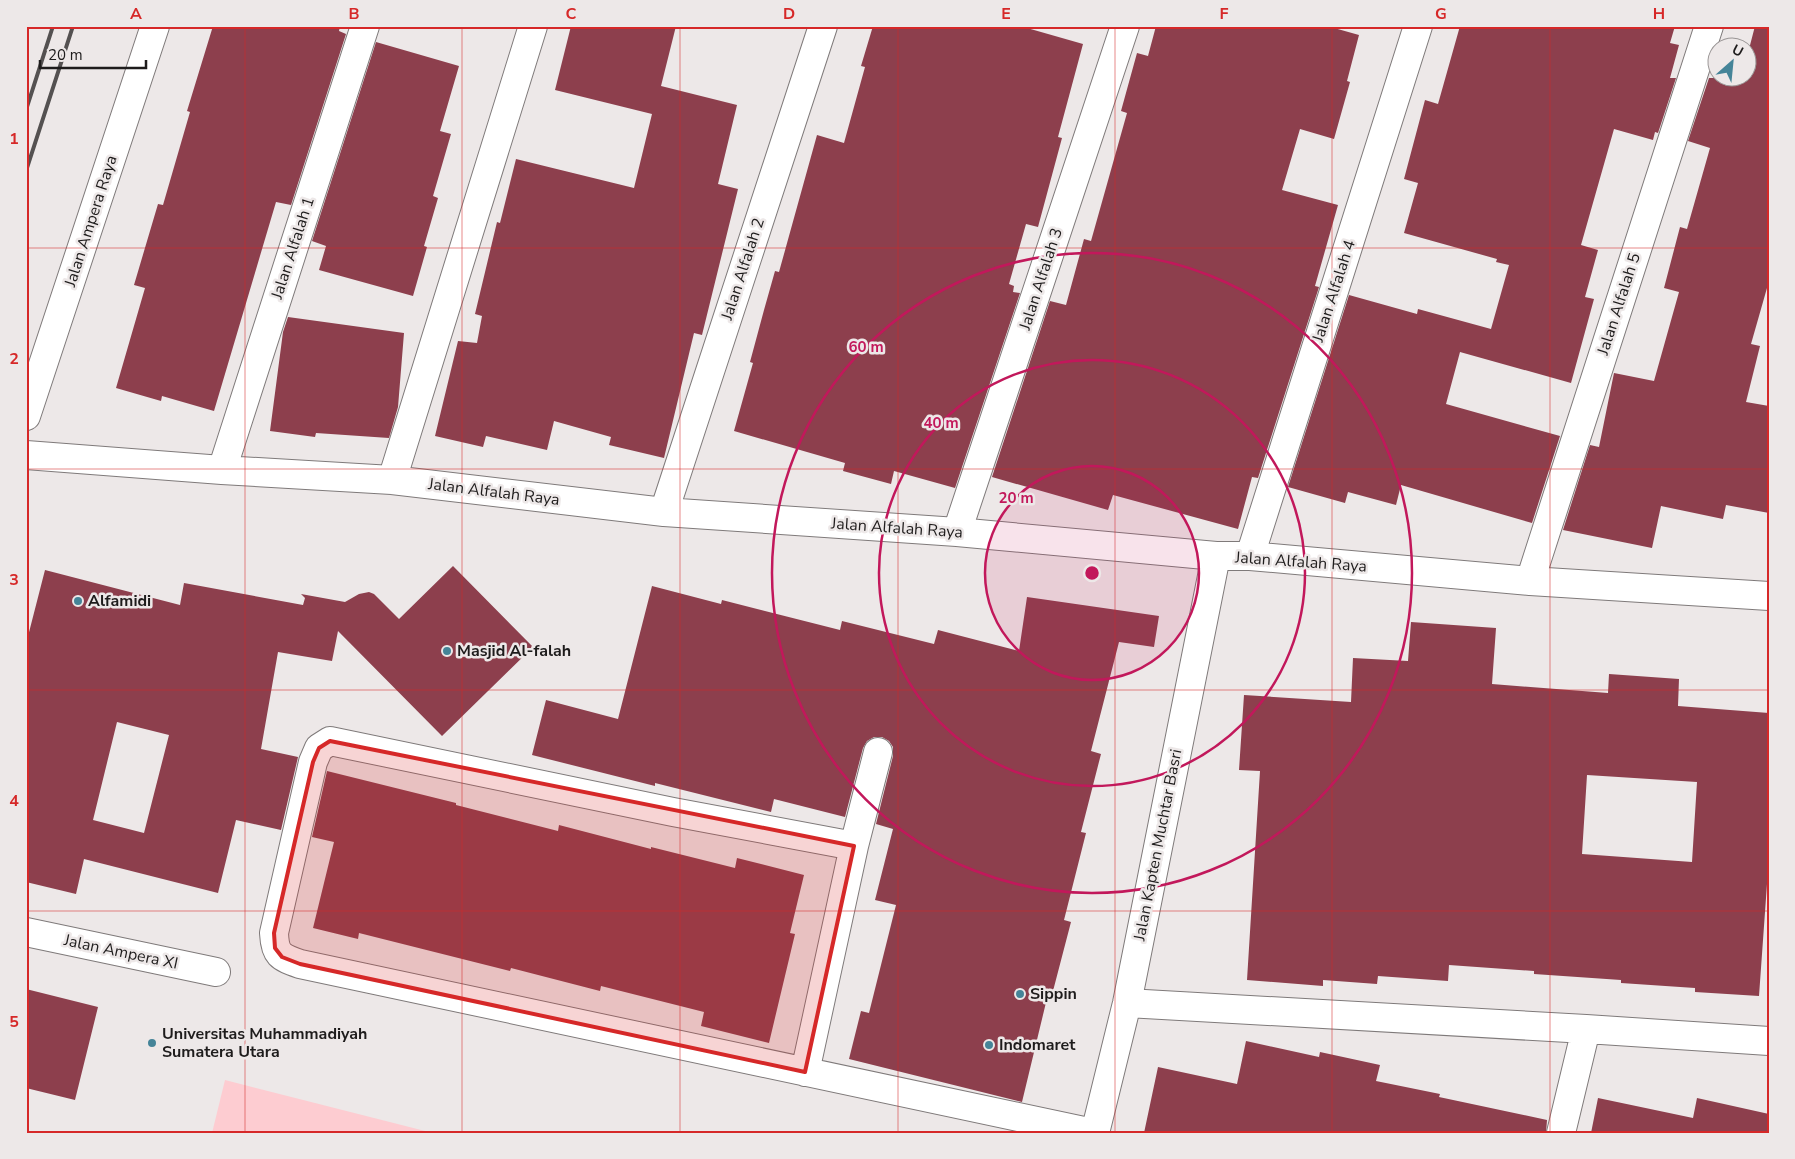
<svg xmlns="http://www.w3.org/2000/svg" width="1795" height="1159" viewBox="0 0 1795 1159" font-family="'Nunito Sans',sans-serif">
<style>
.green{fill:#fdccd1}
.building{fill:#8d3f4d;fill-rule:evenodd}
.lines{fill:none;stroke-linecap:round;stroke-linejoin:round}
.street-casing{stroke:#7f7a7a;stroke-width:30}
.street{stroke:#fff;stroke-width:28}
.rail{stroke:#545151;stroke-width:4}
.marked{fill:#d62828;fill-opacity:0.2;stroke:#d62828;stroke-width:4;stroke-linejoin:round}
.grid{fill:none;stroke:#d62828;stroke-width:1;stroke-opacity:0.55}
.ring{fill:none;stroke:#c2185b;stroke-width:2.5}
.poi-dot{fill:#458498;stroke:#ede8e8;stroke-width:2}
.labels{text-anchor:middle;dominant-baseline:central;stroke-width:5;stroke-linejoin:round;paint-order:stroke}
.street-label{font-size:16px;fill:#1e1c1c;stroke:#ede8e8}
.poi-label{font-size:16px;font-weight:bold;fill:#1e1c1c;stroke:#ede8e8;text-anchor:start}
.centre{fill:#c2185b;stroke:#ede8e8;stroke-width:2.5}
.ring-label{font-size:15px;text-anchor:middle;font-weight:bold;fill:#c2185b;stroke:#ede8e8;stroke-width:5;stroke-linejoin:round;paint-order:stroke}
.neatline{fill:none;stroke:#d62828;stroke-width:2}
.grid-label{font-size:16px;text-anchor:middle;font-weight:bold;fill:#d62828}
</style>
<rect width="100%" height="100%" fill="#ede8e8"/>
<!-- green -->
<path class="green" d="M 225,1080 L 433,1133 L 212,1133 Z"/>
<!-- building -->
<path class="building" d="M 213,26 L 340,26 L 339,31 L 346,34 L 291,205 L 276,202 L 214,411 L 162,396 L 161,401 L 116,388 L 145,288 L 134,285 L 158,204 L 163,205 L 190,112 L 187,111 Z
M 571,26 L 676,26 L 661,86 L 737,105 L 718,184 L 738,189 L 702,335 L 694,333 L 664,458 L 609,445 L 611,437 L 554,421 L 547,450 L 486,436 L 483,447 L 435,436 L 458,341 L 477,343 L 482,316 L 475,314 L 497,222 L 500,223 L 516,159 L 634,188 L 652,114 L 555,90 Z
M 873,26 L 1020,26 L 1083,44 L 1058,137 L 1062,138 L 1038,227 L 1026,224 L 1009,284 L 1014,286 L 1013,292 L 1020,293 L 955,488 L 894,471 L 891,484 L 843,471 L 845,463 L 734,431 L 753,363 L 750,362 L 764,310 L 775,271 L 779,272 L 817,135 L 844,143 L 865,67 L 861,66 Z
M 1156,26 L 1327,26 L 1359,35 L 1347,81 L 1350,82 L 1334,139 L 1300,129 L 1282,190 L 1338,205 L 1315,286 L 1319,287 L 1258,478 L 1252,477 L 1238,529 L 1113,495 L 1108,510 L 992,477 L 1050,301 L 1066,305 L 1084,239 L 1091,241 L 1127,113 L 1121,111 L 1137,53 L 1148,56 Z
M 1460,26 L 1675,26 L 1670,43 L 1679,45 L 1670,78 L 1676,78 L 1658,133 L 1655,132 L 1653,140 L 1614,129 L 1581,245 L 1598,250 L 1585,297 L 1594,299 L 1571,383 L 1460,352 L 1446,404 L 1560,436 L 1532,523 L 1401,485 L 1396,505 L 1348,492 L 1345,503 L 1288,487 L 1349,295 L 1417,314 L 1418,309 L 1491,329 L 1509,265 L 1496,262 L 1497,259 L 1404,233 L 1418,183 L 1404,179 L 1425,100 L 1438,104 Z
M 1755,26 L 1769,26 L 1769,281 L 1751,344 L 1760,346 L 1746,402 L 1769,406 L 1769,513 L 1726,505 L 1723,519 L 1661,506 L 1652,548 L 1563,530 L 1590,445 L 1599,447 L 1614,373 L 1654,381 L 1679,292 L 1664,288 L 1680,227 L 1687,229 L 1710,148 L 1688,141 L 1709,78 L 1748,78 L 1748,53 Z
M 376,42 L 459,66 L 440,131 L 451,134 L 433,196 L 438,198 L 424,246 L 427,247 L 413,296 L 319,270 L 326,246 L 312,241 Z
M 288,317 L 404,333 L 398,407 L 389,438 L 316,433 L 315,437 L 270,431 L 283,332 Z
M 453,566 L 533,647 L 442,736 L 338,631 L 332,661 L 278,652 L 261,749 L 298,757 L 281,830 L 236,820 L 218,893 L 84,859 L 76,894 L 26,882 L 26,644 L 45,570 L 180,605 L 184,583 L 303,605 L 305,598 L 301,594 L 345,602 L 359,594 L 369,592 L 374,594 L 399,619 ZM 117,722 L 169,735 L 144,833 L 93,820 Z
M 652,586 L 721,604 L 722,600 L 840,630 L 842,621 L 934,644 L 938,630 L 1019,651 L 1027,597 L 1159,616 L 1154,647 L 1119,642 L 1091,751 L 1101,754 L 1081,832 L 1086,833 L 1064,920 L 1071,922 L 1053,991 L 1049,990 L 1022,1102 L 849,1059 L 861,1011 L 869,1013 L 896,905 L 875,900 L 893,829 L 876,824 L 893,756 L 893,747 L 889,741 L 882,737 L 874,737 L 867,741 L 863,748 L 845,817 L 774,799 L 771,812 L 655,783 L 655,786 L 532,755 L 546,700 L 618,719 Z
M 1411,622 L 1496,628 L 1492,684 L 1608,693 L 1609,674 L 1679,679 L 1678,706 L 1769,713 L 1769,856 L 1759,996 L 1695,992 L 1695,988 L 1621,983 L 1621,980 L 1534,974 L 1534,971 L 1449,965 L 1448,981 L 1378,976 L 1377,984 L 1323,980 L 1323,986 L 1247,980 L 1260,771 L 1239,770 L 1244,695 L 1351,702 L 1353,658 L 1408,661 ZM 1587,775 L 1697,782 L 1692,862 L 1582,854 Z
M 327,771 L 456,803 L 456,805 L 558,831 L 559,825 L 651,849 L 651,847 L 735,868 L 737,858 L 804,875 L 790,933 L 795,934 L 769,1043 L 701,1026 L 704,1012 L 601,986 L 600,991 L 511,968 L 510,971 L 359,933 L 358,939 L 313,928 L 334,842 L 312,837 Z
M 26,989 L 98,1007 L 75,1100 L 26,1088 Z
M 1246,1041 L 1319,1057 L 1320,1052 L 1380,1065 L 1376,1081 L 1440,1094 L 1439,1097 L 1547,1120 L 1546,1133 L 1144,1133 L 1158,1067 L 1237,1084 Z
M 1598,1098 L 1693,1118 L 1697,1098 L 1769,1114 L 1769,1133 L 1591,1133 Z"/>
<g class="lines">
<defs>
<path id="street" d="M 26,416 L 155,26
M 26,455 L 222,470 L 392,480 L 664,512 L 957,532 L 1216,556 L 1250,556 L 1530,581 L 1769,596
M 222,470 L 365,26
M 392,480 L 533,26
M 664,512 L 823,26
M 957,532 L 1125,26
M 1250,556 L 1418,26
M 1530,581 L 1709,26
M 854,846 L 673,812 L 330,741 L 319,748 L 313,762 L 274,933 C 275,955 280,957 300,964 L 1093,1133
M 26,932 L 216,972
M 1127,1003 L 1586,1029 L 1769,1041
M 805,1072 L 854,846 L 878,752
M 1095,1133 L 1127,1003 L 1216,556
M 1561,1133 L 1586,1029"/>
</defs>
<!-- street casing -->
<use href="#street" class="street-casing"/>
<!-- street -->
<use href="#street" class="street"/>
<!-- rail -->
<path class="rail" d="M 26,110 L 53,26
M 26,171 L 73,26"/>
</g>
<!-- marked area -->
<path class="marked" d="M 330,741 L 854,846 L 805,1072 L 300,964 L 282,957 L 275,948 L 274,933 L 313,762 L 319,748 Z"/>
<!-- grid -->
<path class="grid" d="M 245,26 L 245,1133M 462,26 L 462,1133M 680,26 L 680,1133M 898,26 L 898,1133M 1115,26 L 1115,1133M 1332,26 L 1332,1133M 1550,26 L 1550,1133M 26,248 L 1769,248M 26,469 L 1769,469M 26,690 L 1769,690M 26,911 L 1769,911"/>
<!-- distance rings -->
<circle cx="1092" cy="573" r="107" fill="#c2185b" fill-opacity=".12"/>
<g class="ring">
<circle cx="1092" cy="573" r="107"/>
<circle cx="1092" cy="573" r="213"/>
<circle cx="1092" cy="573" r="320"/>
</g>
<!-- markers -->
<g class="poi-dot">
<circle cx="78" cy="601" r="5"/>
<circle cx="447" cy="651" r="5"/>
<circle cx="1020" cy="994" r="5"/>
<circle cx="152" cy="1043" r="5"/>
<circle cx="989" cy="1045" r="5"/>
</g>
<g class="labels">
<!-- street labels -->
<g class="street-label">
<text transform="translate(91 221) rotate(-72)">Jalan Ampera Raya</text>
<text transform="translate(293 248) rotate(-72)">Jalan Alfalah 1</text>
<text transform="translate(743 269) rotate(-72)">Jalan Alfalah 2</text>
<text transform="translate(1041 279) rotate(-72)">Jalan Alfalah 3</text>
<text transform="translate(1334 291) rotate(-72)">Jalan Alfalah 4</text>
<text transform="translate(1619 304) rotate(-72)">Jalan Alfalah 5</text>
<text transform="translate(494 492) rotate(7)">Jalan Alfalah Raya</text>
<text transform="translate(897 528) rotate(4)">Jalan Alfalah Raya</text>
<text transform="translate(1301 562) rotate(4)">Jalan Alfalah Raya</text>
<text transform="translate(1158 845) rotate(-79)">Jalan Kapten Muchtar Basri</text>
<text transform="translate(121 952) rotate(12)">Jalan Ampera XI</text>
</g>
<!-- poi labels -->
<g class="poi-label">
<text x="88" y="601">Alfamidi</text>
<text x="457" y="651">Masjid Al-falah</text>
<text x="1030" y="994">Sippin</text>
<text x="162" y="1034">Universitas Muhammadiyah<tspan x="162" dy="18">Sumatera Utara</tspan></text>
<text x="999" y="1045">Indomaret</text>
</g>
</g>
<circle cx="1092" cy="573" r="8" class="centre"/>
<g class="ring-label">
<text x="866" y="352">60 m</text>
<text x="941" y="428">40 m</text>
<text x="1016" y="503">20 m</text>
</g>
<!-- border -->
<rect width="1795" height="1159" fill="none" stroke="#ede8e8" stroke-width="55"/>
<!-- north arrow -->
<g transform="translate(1732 62) rotate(27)"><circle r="24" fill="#ede8e8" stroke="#9a9696"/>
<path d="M0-4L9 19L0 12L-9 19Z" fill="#458498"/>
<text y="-8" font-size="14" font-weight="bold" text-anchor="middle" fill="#1e1c1c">U</text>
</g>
<!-- scale -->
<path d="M40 60v8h106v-8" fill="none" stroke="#1e1c1c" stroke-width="2.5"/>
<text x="48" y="60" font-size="15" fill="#1e1c1c" stroke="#ede8e8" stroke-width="4" paint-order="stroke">20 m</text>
<rect x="28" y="28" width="1740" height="1104" class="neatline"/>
<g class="grid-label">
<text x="136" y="19">A</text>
<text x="354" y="19">B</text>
<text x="571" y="19">C</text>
<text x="789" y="19">D</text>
<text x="1006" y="19">E</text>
<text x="1224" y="19">F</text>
<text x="1441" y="19">G</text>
<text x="1659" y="19">H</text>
<text x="14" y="144">1</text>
<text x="14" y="364">2</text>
<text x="14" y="585">3</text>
<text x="14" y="806">4</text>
<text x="14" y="1027">5</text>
</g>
</svg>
